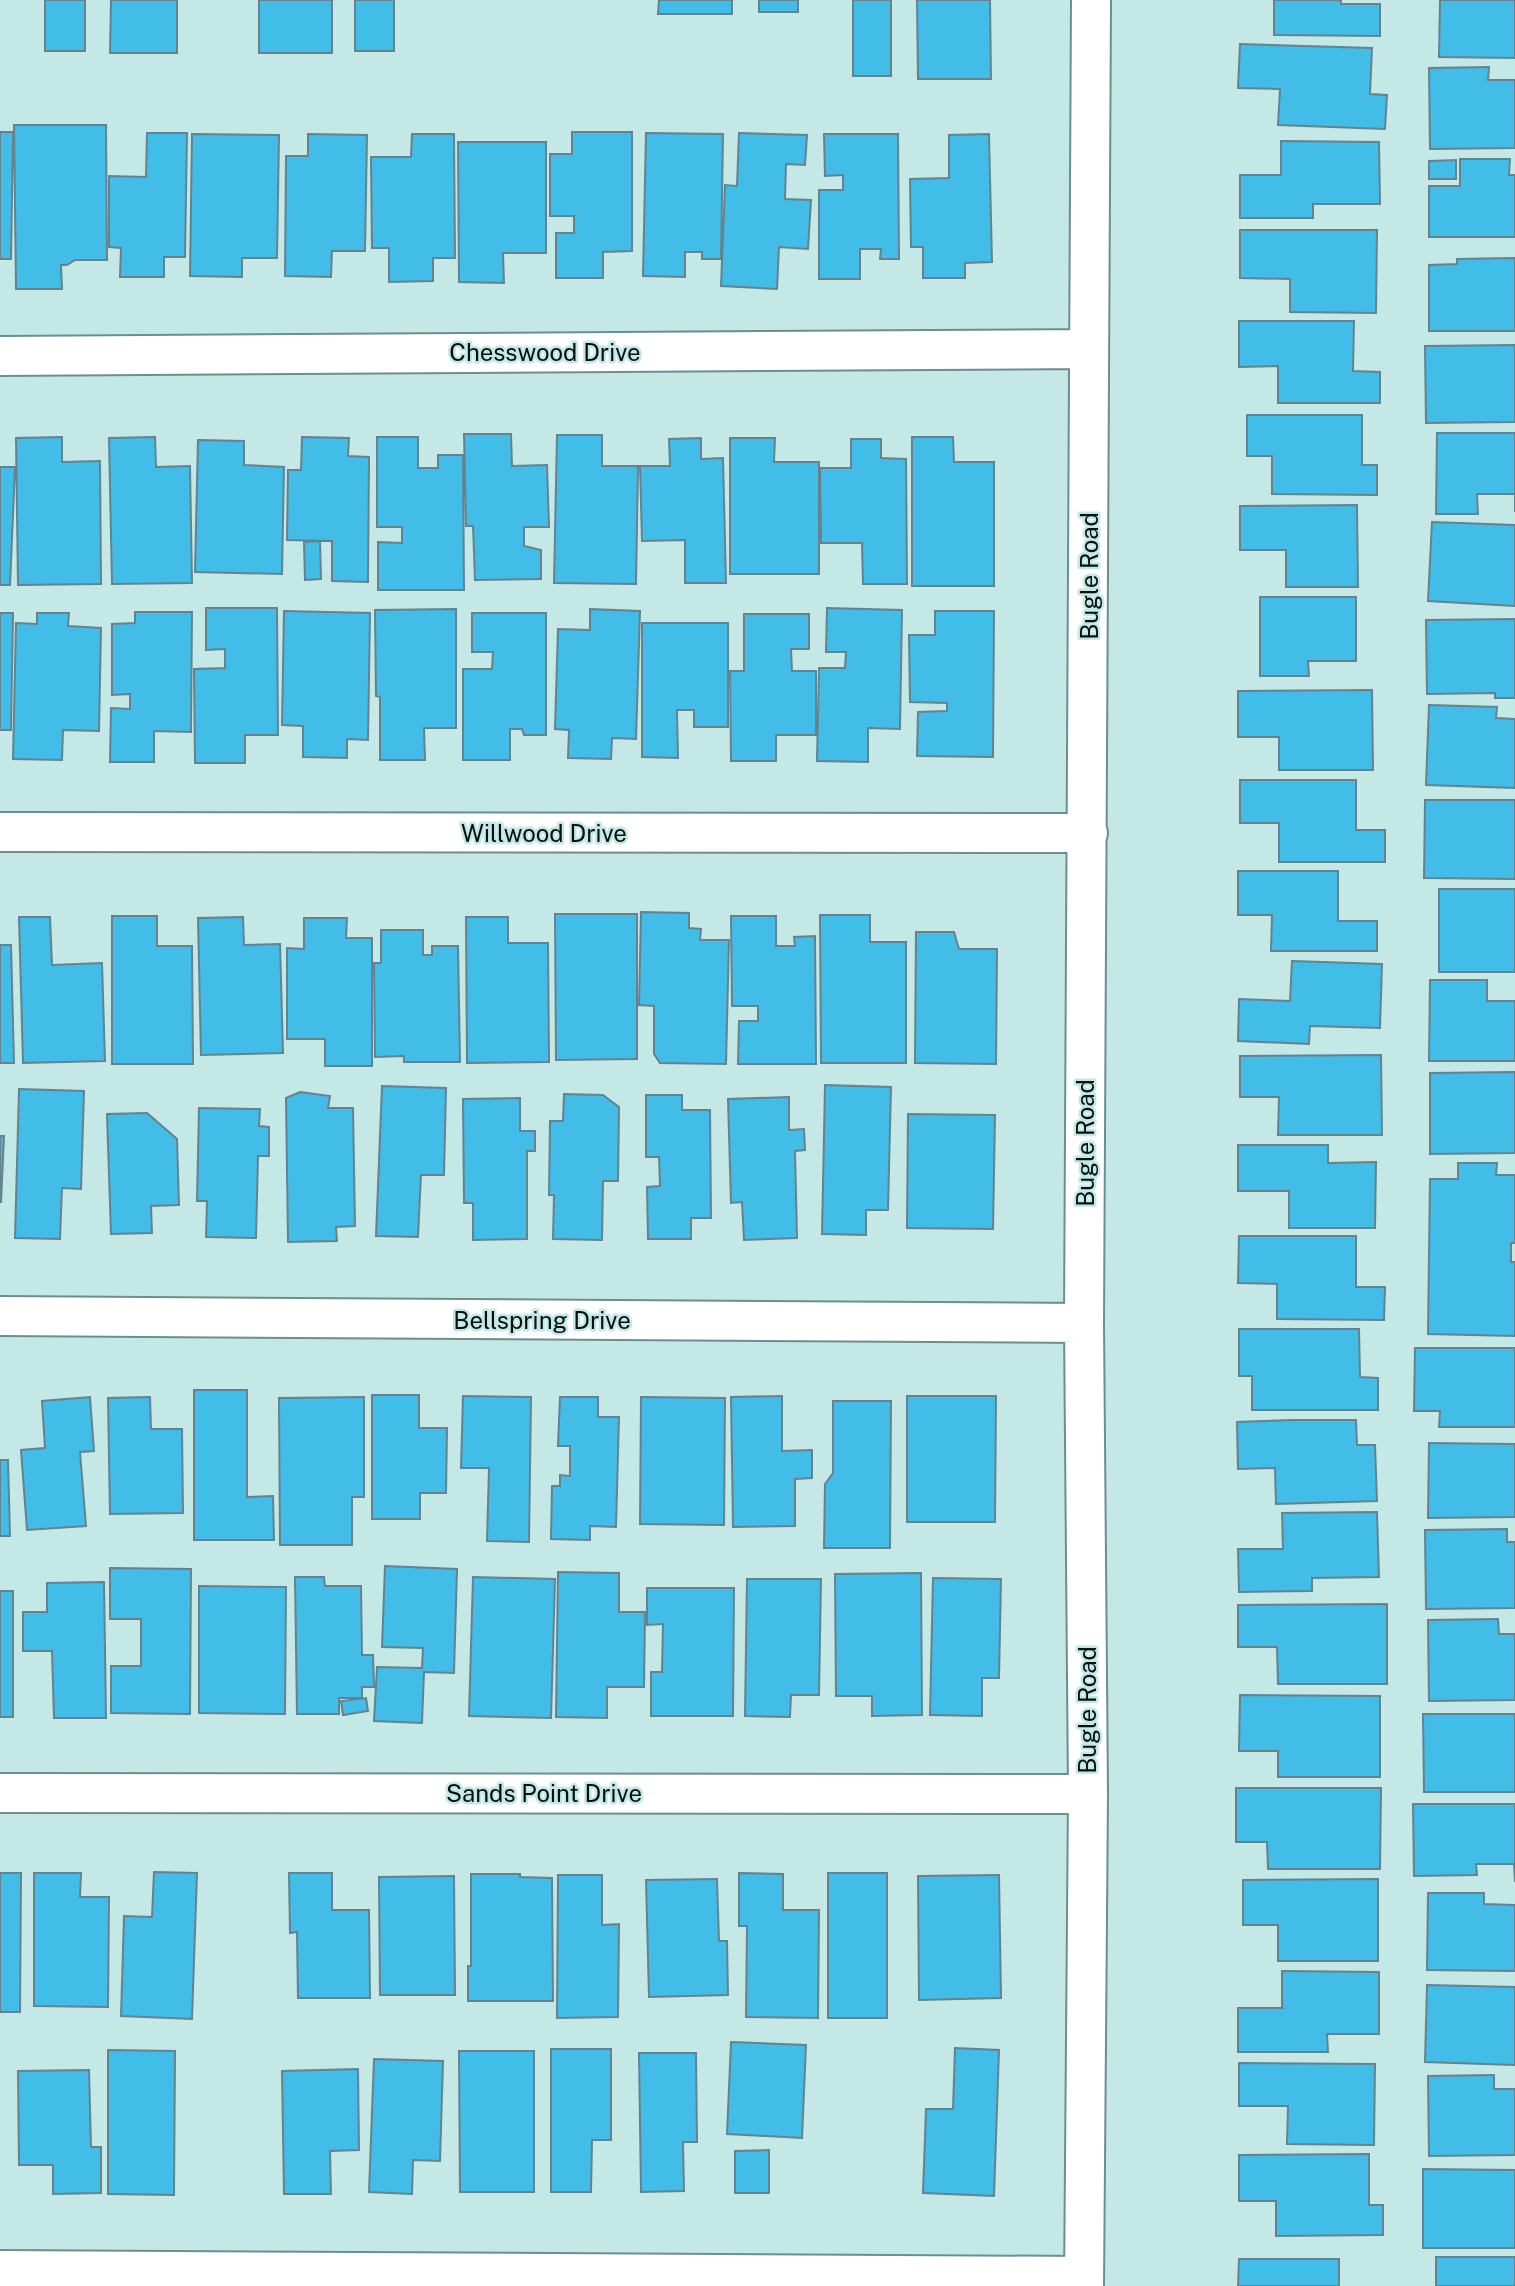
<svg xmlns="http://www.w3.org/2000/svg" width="1515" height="2286" viewBox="0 0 1515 2286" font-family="'Public Sans',sans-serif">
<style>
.building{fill:#42bde8;stroke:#65828e;stroke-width:2}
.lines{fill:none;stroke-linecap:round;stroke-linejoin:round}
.minor-casing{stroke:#6c8f8d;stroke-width:42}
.minor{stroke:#fff;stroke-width:38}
.labels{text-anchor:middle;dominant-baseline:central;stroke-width:5;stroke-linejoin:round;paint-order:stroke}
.street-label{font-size:24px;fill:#041110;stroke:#c3e8e6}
</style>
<rect width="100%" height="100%" fill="#c3e8e6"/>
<!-- building -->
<path class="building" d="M 45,0 L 85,0 L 85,51 L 45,51 Z
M 111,0 L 177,0 L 177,53 L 110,53 Z
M 259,0 L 332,0 L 332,53 L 259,53 Z
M 355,0 L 394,0 L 394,51 L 355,51 Z
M 659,0 L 732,0 L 732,14 L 658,14 Z
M 759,0 L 798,0 L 798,12 L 759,12 Z
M 853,0 L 891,0 L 891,76 L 853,76 Z
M 917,0 L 990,0 L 991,79 L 918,79 Z
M 1274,0 L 1341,0 L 1341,4 L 1380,4 L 1380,36 L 1274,35 Z
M 1440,0 L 1515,0 L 1515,58 L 1439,57 Z
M 1240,44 L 1372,48 L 1370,94 L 1387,95 L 1385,129 L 1278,125 L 1280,89 L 1238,88 Z
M 1489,67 L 1488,80 L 1515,80 L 1515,148 L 1430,149 L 1429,68 Z
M 14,125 L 106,125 L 107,260 L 75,260 L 67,265 L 61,265 L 62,289 L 16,289 Z
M 0,132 L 13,132 L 11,259 L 0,259 Z
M 572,132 L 632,132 L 632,251 L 603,252 L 603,278 L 556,278 L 556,233 L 574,233 L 574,216 L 550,216 L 550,154 L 572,154 Z
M 147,133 L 187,133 L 185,257 L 164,257 L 164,277 L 120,277 L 121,248 L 109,247 L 109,176 L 146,177 Z
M 646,133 L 723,134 L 721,259 L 702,259 L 702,252 L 685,252 L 685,277 L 643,276 Z
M 739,133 L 807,135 L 805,165 L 786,164 L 785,199 L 811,200 L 808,249 L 779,247 L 777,289 L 721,286 L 725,185 L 737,186 Z
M 192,134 L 279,135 L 277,258 L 242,258 L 242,277 L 190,276 Z
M 308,134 L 367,135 L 365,251 L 332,251 L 331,277 L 285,276 L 286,156 L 308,156 Z
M 412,134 L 454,134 L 455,258 L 433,258 L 433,281 L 389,282 L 389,248 L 372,248 L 371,157 L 411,157 Z
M 824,134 L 898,134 L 899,259 L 880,259 L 881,249 L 860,249 L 860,279 L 819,279 L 819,190 L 843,190 L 843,175 L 825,176 Z
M 989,134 L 992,262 L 965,263 L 965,278 L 923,278 L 923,247 L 911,247 L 910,179 L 949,178 L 949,135 Z
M 1281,141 L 1379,142 L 1380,204 L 1313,204 L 1313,218 L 1240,218 L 1240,175 L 1281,175 Z
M 458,142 L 546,142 L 546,253 L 503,253 L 504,283 L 459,282 Z
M 1460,159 L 1510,159 L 1509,175 L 1515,175 L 1515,237 L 1429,237 L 1429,186 L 1460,186 Z
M 1456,160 L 1456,179 L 1429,179 L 1429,161 Z
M 1240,230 L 1377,230 L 1376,313 L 1290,312 L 1290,279 L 1240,278 Z
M 1515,258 L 1515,331 L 1429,331 L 1429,265 L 1457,264 L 1457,259 Z
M 1239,321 L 1354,321 L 1353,371 L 1380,372 L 1380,403 L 1278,403 L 1278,366 L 1239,367 Z
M 1515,345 L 1515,422 L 1426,423 L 1425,346 Z
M 1247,415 L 1362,415 L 1362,465 L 1377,465 L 1377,495 L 1272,494 L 1272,456 L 1247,456 Z
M 1437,433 L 1515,433 L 1515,512 L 1515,494 L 1477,494 L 1478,514 L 1436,514 Z
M 464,434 L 511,434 L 512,466 L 547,465 L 549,527 L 524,527 L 524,546 L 541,550 L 541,579 L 475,580 L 473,526 L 466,526 Z
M 557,435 L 602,435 L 602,466 L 638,466 L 636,584 L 554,583 Z
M 62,437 L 62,462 L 100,461 L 101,584 L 18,585 L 16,438 Z
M 155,437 L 156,467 L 190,466 L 192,583 L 112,584 L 109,438 Z
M 302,437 L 349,438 L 348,456 L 369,457 L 368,582 L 332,581 L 332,541 L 287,540 L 288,470 L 301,470 Z
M 377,437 L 418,437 L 418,468 L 438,468 L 438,455 L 463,455 L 464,590 L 378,590 L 378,542 L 402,543 L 402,527 L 377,527 Z
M 912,437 L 953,437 L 954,462 L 994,462 L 994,586 L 912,586 Z
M 701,438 L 701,459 L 723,458 L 726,583 L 685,583 L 685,540 L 642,541 L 640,466 L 670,466 L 669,439 Z
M 730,438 L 775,438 L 774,462 L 819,462 L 819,574 L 730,574 Z
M 851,439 L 881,439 L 881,458 L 906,459 L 907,584 L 863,584 L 862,543 L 821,543 L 820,468 L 851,468 Z
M 198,440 L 244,441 L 244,465 L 284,467 L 282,574 L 195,572 Z
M 0,467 L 15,467 L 10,585 L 0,585 Z
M 1357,505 L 1358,587 L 1286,587 L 1286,550 L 1240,550 L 1240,506 Z
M 1432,522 L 1515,525 L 1515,606 L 1428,601 Z
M 320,541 L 321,579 L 305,580 L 304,542 Z
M 1260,597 L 1356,597 L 1356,661 L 1308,661 L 1309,676 L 1260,676 Z
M 206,608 L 277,608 L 278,735 L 245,735 L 245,763 L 195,763 L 194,669 L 225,668 L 225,649 L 206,650 Z
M 827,608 L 902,610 L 900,729 L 868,728 L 868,762 L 817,761 L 819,668 L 845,668 L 846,652 L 826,652 Z
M 456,609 L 456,728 L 424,728 L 425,760 L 380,760 L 380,697 L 376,696 L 375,610 Z
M 590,609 L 640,611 L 636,739 L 612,738 L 611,759 L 568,758 L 569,730 L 555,729 L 558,629 L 590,630 Z
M 284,611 L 370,613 L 368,740 L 347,739 L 347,758 L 303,757 L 303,726 L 282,725 Z
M 935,611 L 994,611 L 993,757 L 917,756 L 918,712 L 947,711 L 947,703 L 910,702 L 909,635 L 935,635 Z
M 135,612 L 192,612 L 191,732 L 154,731 L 154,762 L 110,762 L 111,708 L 130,709 L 130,694 L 112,695 L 112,624 L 135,623 Z
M 0,613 L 13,613 L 11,730 L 0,730 Z
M 37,613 L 69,613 L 68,626 L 101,628 L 99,731 L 63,730 L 62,760 L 13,759 L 16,623 L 37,624 Z
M 472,613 L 546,613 L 546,735 L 524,735 L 522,729 L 510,729 L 510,760 L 463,760 L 463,669 L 492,669 L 493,652 L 472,652 Z
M 744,614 L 809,614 L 809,649 L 791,649 L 792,671 L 816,671 L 816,735 L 776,735 L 776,761 L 731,761 L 730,671 L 744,671 Z
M 1515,619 L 1515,698 L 1495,698 L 1495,693 L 1427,694 L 1426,620 Z
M 642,623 L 728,623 L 728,727 L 694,727 L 694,710 L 677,710 L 678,758 L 642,757 Z
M 1372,690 L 1373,770 L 1279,770 L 1279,737 L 1238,737 L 1238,691 Z
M 1429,705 L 1497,707 L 1496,718 L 1515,719 L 1515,788 L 1426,785 Z
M 1240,780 L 1356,780 L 1356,830 L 1385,830 L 1385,862 L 1279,862 L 1279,823 L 1240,823 Z
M 1425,800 L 1515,800 L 1515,879 L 1424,878 Z
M 1238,871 L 1338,871 L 1338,921 L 1377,921 L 1377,951 L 1271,951 L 1272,915 L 1238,915 Z
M 1439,889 L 1515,889 L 1515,972 L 1439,972 Z
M 641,912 L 689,913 L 689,928 L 701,929 L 700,940 L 729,940 L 726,1064 L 660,1063 L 654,1054 L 654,1006 L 639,1005 Z
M 555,914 L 637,914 L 637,1059 L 556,1060 Z
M 820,915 L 870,915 L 870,942 L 906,942 L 906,1063 L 821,1063 Z
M 112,916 L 157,916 L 157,946 L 192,946 L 193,1064 L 112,1064 Z
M 731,916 L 776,916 L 776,946 L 795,946 L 794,937 L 815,936 L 816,1064 L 738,1064 L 739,1021 L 758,1021 L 758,1006 L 732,1006 Z
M 19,917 L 50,917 L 52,965 L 102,963 L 105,1061 L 23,1063 Z
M 243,917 L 244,945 L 280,944 L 283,1053 L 201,1055 L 198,918 Z
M 466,917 L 508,917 L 508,943 L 548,943 L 549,1062 L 467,1063 Z
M 304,918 L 347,918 L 346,938 L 372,938 L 372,1066 L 325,1066 L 325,1039 L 287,1039 L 287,948 L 304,949 Z
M 381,930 L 423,930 L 423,955 L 432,955 L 432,946 L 458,946 L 460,1062 L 404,1062 L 404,1056 L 375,1057 L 374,963 L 381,963 Z
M 916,932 L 954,932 L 959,949 L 997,949 L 996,1064 L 915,1063 Z
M 0,945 L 11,945 L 14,1063 L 0,1063 Z
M 1292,961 L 1382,964 L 1380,1028 L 1310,1026 L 1309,1044 L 1238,1041 L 1239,999 L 1290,1001 Z
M 1430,980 L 1487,980 L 1487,1001 L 1515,1001 L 1515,1061 L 1429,1061 Z
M 1381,1055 L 1382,1135 L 1278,1135 L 1279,1097 L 1240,1097 L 1240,1056 Z
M 1515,1072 L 1515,1153 L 1430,1154 L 1430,1073 Z
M 825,1085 L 891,1087 L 888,1210 L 866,1210 L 866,1235 L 822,1234 Z
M 382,1086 L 446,1088 L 444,1175 L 421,1175 L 418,1237 L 376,1236 Z
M 19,1089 L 84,1091 L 81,1189 L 62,1188 L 60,1239 L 15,1238 Z
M 300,1092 L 330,1096 L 328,1108 L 353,1108 L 355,1226 L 336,1227 L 337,1241 L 288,1242 L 286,1098 Z
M 564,1094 L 603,1095 L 619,1107 L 618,1181 L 603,1181 L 602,1240 L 553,1239 L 554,1195 L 549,1195 L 550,1121 L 563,1121 Z
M 646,1095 L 682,1095 L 682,1110 L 710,1110 L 711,1218 L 691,1218 L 691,1239 L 648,1239 L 647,1187 L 660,1186 L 659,1157 L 646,1157 Z
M 789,1097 L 789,1130 L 804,1129 L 805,1150 L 795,1151 L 797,1238 L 744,1240 L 742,1202 L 731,1203 L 728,1099 Z
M 520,1098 L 520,1131 L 535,1131 L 535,1151 L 527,1151 L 527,1239 L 473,1240 L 473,1203 L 464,1203 L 463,1099 Z
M 199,1108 L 260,1109 L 259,1126 L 269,1127 L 269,1156 L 258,1156 L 256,1238 L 206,1237 L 207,1201 L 197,1201 Z
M 147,1113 L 177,1139 L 179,1205 L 151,1206 L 152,1233 L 111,1234 L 107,1114 Z
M 908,1114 L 995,1115 L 993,1229 L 907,1228 Z
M 0,1136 L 4,1136 L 1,1202 L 0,1202 Z
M 1238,1145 L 1328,1145 L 1328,1163 L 1376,1162 L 1375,1228 L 1289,1228 L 1289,1191 L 1238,1191 Z
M 1458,1163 L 1497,1163 L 1496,1175 L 1515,1175 L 1515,1243 L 1511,1243 L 1511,1262 L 1515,1262 L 1515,1336 L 1428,1334 L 1430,1179 L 1458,1179 Z
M 1239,1236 L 1356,1236 L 1356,1287 L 1385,1287 L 1384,1320 L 1277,1319 L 1277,1284 L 1238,1283 Z
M 1239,1329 L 1359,1329 L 1360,1377 L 1378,1378 L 1378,1410 L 1252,1410 L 1252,1376 L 1239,1376 Z
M 1415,1348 L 1515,1348 L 1515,1427 L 1439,1427 L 1440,1411 L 1414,1411 Z
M 194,1390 L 247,1390 L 247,1497 L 273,1496 L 274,1540 L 194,1540 Z
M 372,1395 L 419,1395 L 419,1428 L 447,1428 L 446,1493 L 420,1493 L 420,1519 L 372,1519 Z
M 463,1396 L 531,1397 L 529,1542 L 487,1541 L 489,1468 L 461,1468 Z
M 782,1396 L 782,1451 L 812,1450 L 812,1478 L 795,1479 L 795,1526 L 733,1527 L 731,1397 Z
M 907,1396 L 996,1396 L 995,1522 L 907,1522 Z
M 90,1397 L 94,1451 L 80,1452 L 86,1526 L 27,1530 L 21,1450 L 45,1448 L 42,1401 Z
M 150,1397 L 151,1429 L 182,1429 L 183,1513 L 110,1514 L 108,1398 Z
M 364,1397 L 364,1497 L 352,1497 L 352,1545 L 280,1545 L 279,1398 Z
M 560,1397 L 598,1397 L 598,1417 L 619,1417 L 616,1527 L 590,1526 L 590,1540 L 551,1539 L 552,1486 L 560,1486 L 560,1475 L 570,1476 L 570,1446 L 558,1446 Z
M 641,1397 L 725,1398 L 724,1525 L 640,1524 Z
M 833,1401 L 891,1401 L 890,1548 L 824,1548 L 825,1484 L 833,1473 Z
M 1293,1420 L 1356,1420 L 1357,1445 L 1375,1445 L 1377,1501 L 1276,1504 L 1275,1468 L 1238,1469 L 1237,1422 Z
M 1429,1443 L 1515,1444 L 1515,1517 L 1428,1518 Z
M 0,1460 L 8,1460 L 10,1536 L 0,1536 Z
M 1377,1512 L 1379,1577 L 1312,1578 L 1312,1591 L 1239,1592 L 1238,1549 L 1283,1549 L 1282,1513 Z
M 1507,1529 L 1507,1542 L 1515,1542 L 1515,1608 L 1426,1609 L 1425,1530 Z
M 385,1566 L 457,1569 L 454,1673 L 424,1672 L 422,1723 L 374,1721 L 377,1667 L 422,1668 L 423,1648 L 382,1647 Z
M 110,1568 L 191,1569 L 190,1714 L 111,1713 L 111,1666 L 141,1666 L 141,1619 L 110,1619 Z
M 558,1572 L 619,1573 L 619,1612 L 645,1612 L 644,1687 L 607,1687 L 607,1718 L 556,1717 Z
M 921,1573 L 922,1715 L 872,1716 L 872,1696 L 836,1696 L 835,1574 Z
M 295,1577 L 324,1577 L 325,1586 L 361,1586 L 362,1655 L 373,1655 L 374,1687 L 362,1687 L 362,1698 L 339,1698 L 339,1714 L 297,1714 Z
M 473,1577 L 555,1579 L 551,1718 L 469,1716 Z
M 933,1578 L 1001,1579 L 999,1678 L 982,1678 L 982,1716 L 930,1715 Z
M 747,1579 L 821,1579 L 819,1695 L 791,1695 L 790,1717 L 745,1716 Z
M 104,1582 L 106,1718 L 54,1718 L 52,1651 L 23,1651 L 23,1612 L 47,1612 L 47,1583 Z
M 199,1586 L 286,1587 L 285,1714 L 199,1713 Z
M 647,1588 L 734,1588 L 733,1716 L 651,1716 L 651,1672 L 662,1672 L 663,1624 L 647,1625 Z
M 0,1591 L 13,1591 L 13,1717 L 0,1717 Z
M 1387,1604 L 1387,1684 L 1278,1684 L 1277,1647 L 1238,1647 L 1238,1605 Z
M 1498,1619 L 1499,1634 L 1515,1634 L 1515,1700 L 1429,1701 L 1428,1620 Z
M 1240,1695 L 1380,1696 L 1380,1777 L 1278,1777 L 1278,1751 L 1239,1751 Z
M 366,1698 L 368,1711 L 343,1715 L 341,1701 Z
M 1423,1714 L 1515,1714 L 1515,1792 L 1424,1792 Z
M 1236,1788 L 1381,1788 L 1380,1869 L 1268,1869 L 1267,1842 L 1236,1842 Z
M 1413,1804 L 1515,1804 L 1515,1882 L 1514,1864 L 1476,1864 L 1477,1875 L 1414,1876 Z
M 154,1872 L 197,1873 L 192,2019 L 121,2016 L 124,1916 L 152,1917 Z
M 0,1873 L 21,1873 L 20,2012 L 0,2012 Z
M 34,1873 L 81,1873 L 80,1897 L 109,1897 L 108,2007 L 34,2006 Z
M 289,1873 L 332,1873 L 332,1910 L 369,1910 L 370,1998 L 298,1998 L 297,1932 L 290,1933 Z
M 739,1873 L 783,1874 L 783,1910 L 819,1910 L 818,2018 L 746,2017 L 747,1926 L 739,1926 Z
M 828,1873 L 887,1873 L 887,2018 L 828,2018 Z
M 471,1874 L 520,1874 L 520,1877 L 552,1878 L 553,2001 L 468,2001 L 468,1966 L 471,1966 Z
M 558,1875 L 602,1875 L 602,1925 L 619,1924 L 618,2017 L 557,2018 Z
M 999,1875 L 1001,1998 L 919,2000 L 918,1876 Z
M 454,1876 L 455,1995 L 380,1995 L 379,1877 Z
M 717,1879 L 719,1941 L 727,1941 L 728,1995 L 649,1997 L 646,1880 Z
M 1378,1879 L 1378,1961 L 1278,1961 L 1278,1925 L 1243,1925 L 1243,1880 Z
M 1428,1893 L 1484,1893 L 1484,1904 L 1515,1905 L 1515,1971 L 1427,1970 Z
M 1282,1971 L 1379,1972 L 1379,2034 L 1327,2034 L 1328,2052 L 1238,2052 L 1238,2008 L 1282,2008 Z
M 1427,1985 L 1515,1987 L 1515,2065 L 1425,2062 Z
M 731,2042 L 806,2045 L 802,2138 L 727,2134 Z
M 955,2048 L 999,2050 L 994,2196 L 923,2193 L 926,2109 L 953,2109 Z
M 551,2049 L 611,2049 L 611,2140 L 592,2140 L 591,2192 L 551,2192 Z
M 108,2050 L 175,2051 L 174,2195 L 108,2194 Z
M 459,2051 L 534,2051 L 534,2192 L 460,2192 Z
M 639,2053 L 696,2053 L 697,2142 L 683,2142 L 684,2191 L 641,2192 Z
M 374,2059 L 443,2061 L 440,2161 L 413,2160 L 412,2194 L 369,2192 Z
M 1239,2063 L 1375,2064 L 1374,2145 L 1287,2144 L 1288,2106 L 1239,2106 Z
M 358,2069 L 359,2150 L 330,2151 L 331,2194 L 284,2194 L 282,2071 Z
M 89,2070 L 91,2147 L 101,2147 L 101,2193 L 53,2194 L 53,2165 L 19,2165 L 18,2071 Z
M 1494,2075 L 1494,2089 L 1515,2089 L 1515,2155 L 1429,2156 L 1428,2076 Z
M 769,2150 L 769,2193 L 735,2193 L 735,2151 Z
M 1369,2154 L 1369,2205 L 1383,2205 L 1383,2235 L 1276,2236 L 1276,2201 L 1239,2201 L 1239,2155 Z
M 1423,2169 L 1515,2170 L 1515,2248 L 1423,2248 Z
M 1436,2257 L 1515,2257 L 1515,2286 L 1436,2286 Z
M 1239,2259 L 1339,2259 L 1339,2286 L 1238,2286 Z"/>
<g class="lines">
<defs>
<path id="minor" d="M 0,356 L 1089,349
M 0,832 L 1088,833
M 0,1316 L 1084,1323
M 0,1793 L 1088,1794
M 0,2270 L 1084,2276
M 1084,2286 L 1088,1794 L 1084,1323 L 1091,0"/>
</defs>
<!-- minor casing -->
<use href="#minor" class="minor-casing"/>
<!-- minor -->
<use href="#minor" class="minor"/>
</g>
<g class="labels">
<!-- street labels -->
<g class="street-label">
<text x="545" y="352">Chesswood Drive</text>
<text transform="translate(1089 576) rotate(-90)">Bugle Road</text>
<text x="544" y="833">Willwood Drive</text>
<text transform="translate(1085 1143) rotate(-90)">Bugle Road</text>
<text x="542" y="1320">Bellspring Drive</text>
<text transform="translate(1087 1710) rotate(-90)">Bugle Road</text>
<text x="544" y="1793">Sands Point Drive</text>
</g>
</g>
</svg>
